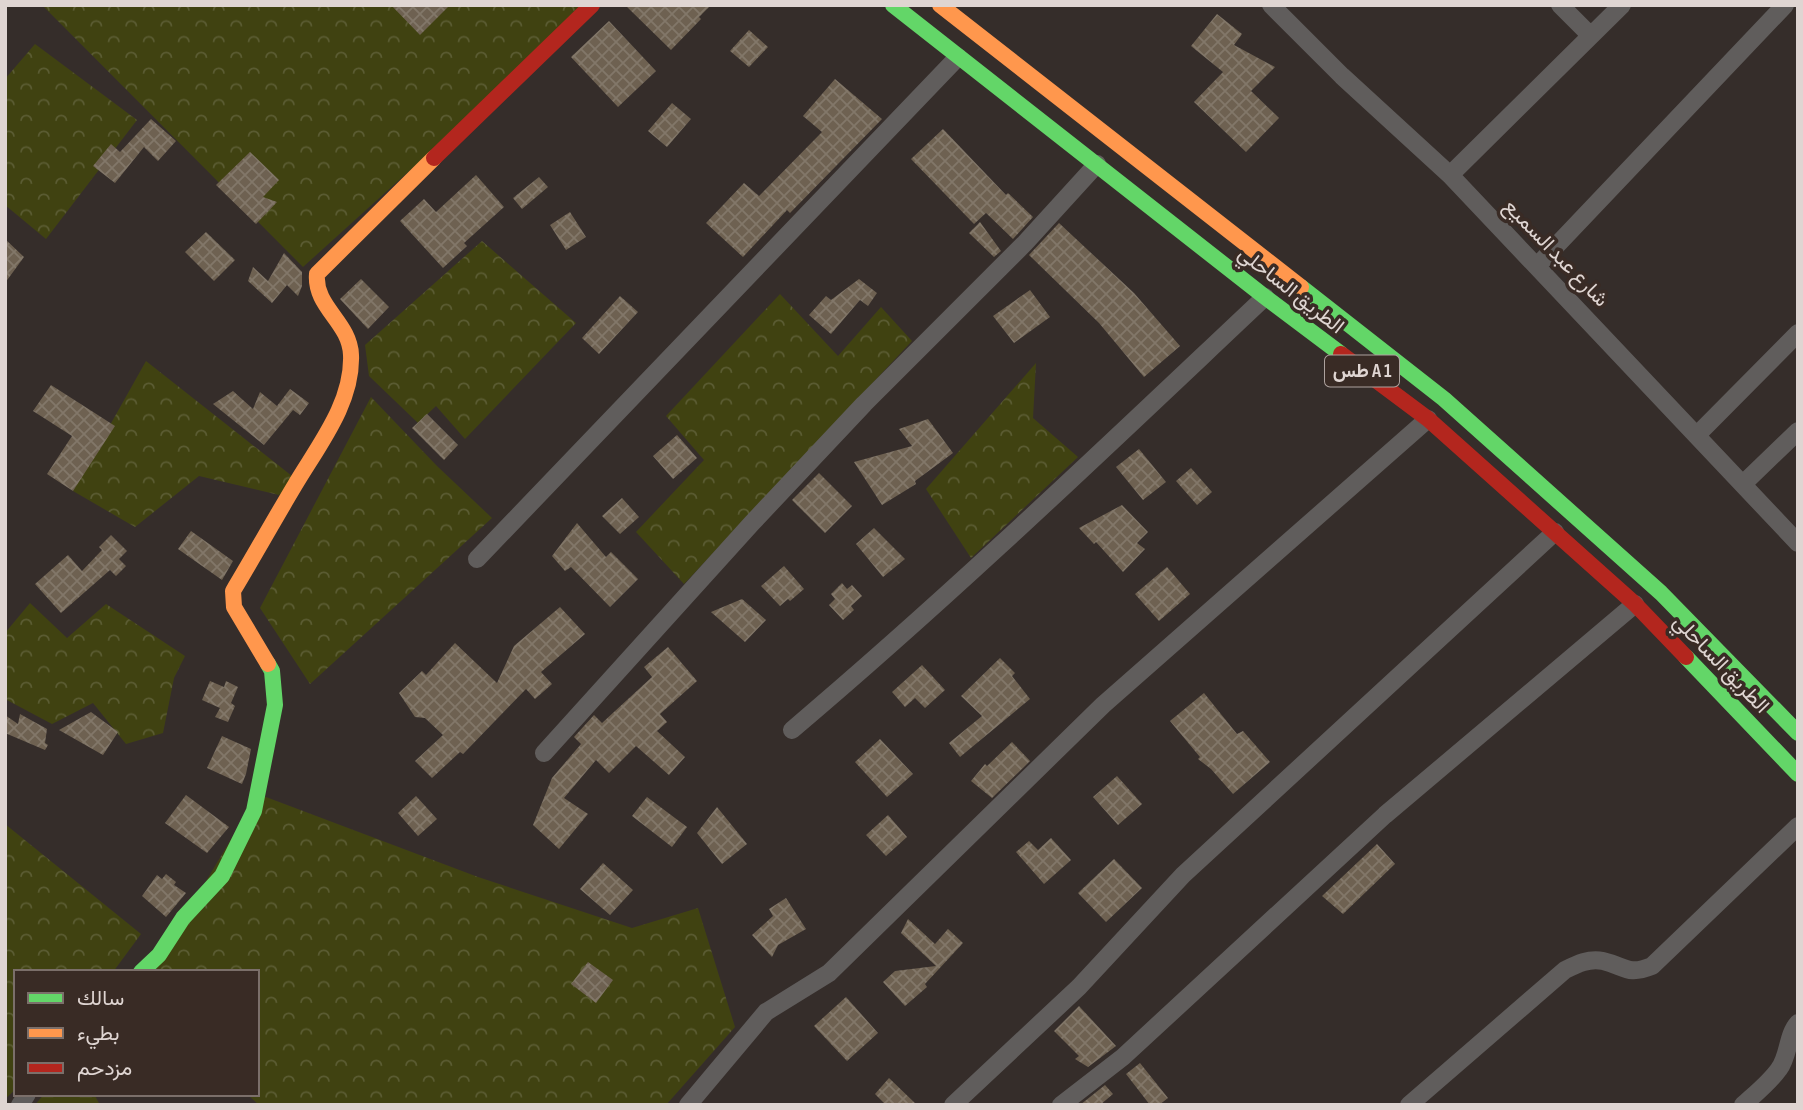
<svg xmlns="http://www.w3.org/2000/svg" width="1803" height="1110" viewBox="0 0 1803 1110" font-family="'Sofia Sans Condensed',Vazirmatn,sans-serif">
<style>
.forest{fill:url(#forest-firs)}
.park{fill:url(#park-crowns)}
.building{fill:url(#building-cross-hatch)}
.lines{fill:none;stroke-linecap:round;stroke-linejoin:round}
.street{stroke:#605d5c;stroke-width:18}
.fast{stroke:#63d668;stroke-width:16}
.slow{stroke:#ff974d;stroke-width:16}
.jam{stroke:#b3261e;stroke-width:16}
.labels{text-anchor:middle;dominant-baseline:central;stroke-width:7;stroke-linejoin:round;paint-order:stroke}
.shield{fill:#392b25;stroke:#ada29e;stroke-width:2}
.shield-label{font-size:19px;font-weight:bold;fill:#dfd5d2}
.street-label{font-size:21px;fill:#dfd5d2;stroke:#392b25}
</style>
<defs>
<pattern id="forest-firs" width="22" height="20" patternUnits="userSpaceOnUse" patternTransform="scale(1.75)"><rect width="22" height="20" fill="#404211"/><path d="M5 1l3.5 6h-7zM16 11l3.5 6h-7z" fill="#5b5c33"/></pattern>
<pattern id="park-crowns" width="20" height="18" patternUnits="userSpaceOnUse" patternTransform="scale(1.75)"><rect width="20" height="18" fill="#404211"/><path d="M2 6a3 3 0 1 1 6 0M12 15a3 3 0 1 1 6 0" fill="none" stroke="#5b5c33"/></pattern>
<pattern id="building-cross-hatch" width="8" height="8" patternUnits="userSpaceOnUse" patternTransform="scale(1.75)"><rect width="8" height="8" fill="#6e6151"/><path d="M0 0l8 8M0 8l8-8" fill="none" stroke="#827769"/></pattern>
</defs>
<rect width="100%" height="100%" fill="#352d2a"/>
<!-- forest -->
<path class="forest" d="M 44,1094 L 94,1094 L 100,1105 L 35,1105 Z"/>
<!-- park -->
<path class="park" d="M 42,5 L 576,5 L 585,12 L 303,267 Z
M 35,44 L 137,120 L 46,239 L 5,205 L 5,79 Z
M 482,241 L 576,323 L 465,439 L 436,406 L 418,423 L 369,376 L 365,345 Z
M 780,294 L 838,356 L 881,307 L 912,341 L 684,584 L 636,532 L 704,460 L 666,416 Z
M 146,361 L 297,480 L 279,495 L 199,476 L 135,527 L 73,491 Z
M 1036,363 L 1033,418 L 1078,457 L 971,558 L 926,489 Z
M 371,397 L 437,466 L 492,518 L 310,684 L 260,608 Z
M 30,603 L 67,638 L 106,604 L 185,656 L 174,678 L 163,733 L 126,744 L 93,703 L 52,724 L 5,699 L 5,633 Z
M 258,794 L 478,877 L 632,928 L 698,908 L 735,1027 L 666,1105 L 259,1105 L 247,1094 L 257,1094 L 257,972 L 152,972 Z
M 5,824 L 141,934 L 113,972 L 16,972 L 16,1089 L 5,1099 Z"/>
<!-- building -->
<path class="building" d="M 391,5 L 450,5 L 420,35 Z
M 625,5 L 711,5 L 699,17 L 701,19 L 671,50 Z
M 1217,14 L 1242,34 L 1234,45 L 1275,67 L 1251,91 L 1279,118 L 1246,152 L 1194,102 L 1223,72 L 1191,46 Z
M 609,21 L 656,71 L 618,107 L 571,57 Z
M 749,30 L 768,47 L 749,67 L 730,51 Z
M 835,79 L 882,119 L 790,213 L 787,210 L 743,257 L 706,223 L 744,183 L 759,196 L 822,132 L 803,116 Z
M 672,103 L 691,119 L 667,147 L 648,131 Z
M 151,119 L 176,141 L 158,161 L 144,147 L 115,183 L 93,166 L 111,144 L 120,152 Z
M 943,129 L 1006,195 L 1008,193 L 1033,217 L 1013,239 L 986,213 L 974,224 L 911,159 Z
M 250,152 L 279,180 L 263,197 L 277,202 L 256,224 L 216,185 Z
M 476,175 L 504,207 L 464,243 L 467,246 L 443,268 L 400,221 L 424,199 L 436,212 Z
M 539,177 L 548,187 L 522,209 L 513,198 Z
M 570,212 L 586,237 L 566,250 L 550,225 Z
M 980,222 L 1001,251 L 994,257 L 969,233 Z
M 1059,223 L 1134,293 L 1180,346 L 1144,377 L 1099,323 L 1029,255 Z
M 206,232 L 235,260 L 214,281 L 185,252 Z
M 5,239 L 24,257 L 5,283 Z
M 284,253 L 302,272 L 302,286 L 298,296 L 287,285 L 272,303 L 248,281 L 253,267 L 268,281 Z
M 361,279 L 389,307 L 368,329 L 340,299 Z
M 859,279 L 877,293 L 868,306 L 860,300 L 831,334 L 809,315 L 826,296 L 831,300 Z
M 1030,290 L 1050,317 L 1014,343 L 993,316 Z
M 620,296 L 638,312 L 599,354 L 582,338 Z
M 51,385 L 115,426 L 73,491 L 47,474 L 72,436 L 33,411 Z
M 290,389 L 309,403 L 300,415 L 293,410 L 264,445 L 213,404 L 233,391 L 253,409 L 260,392 L 277,406 Z
M 427,414 L 458,445 L 444,460 L 412,428 Z
M 928,419 L 953,453 L 915,481 L 916,484 L 882,505 L 854,462 L 912,446 L 899,429 Z
M 677,435 L 697,458 L 673,479 L 653,456 Z
M 1139,449 L 1166,482 L 1143,500 L 1116,467 Z
M 1191,468 L 1212,492 L 1197,505 L 1176,481 Z
M 819,473 L 852,506 L 825,533 L 792,500 Z
M 622,498 L 639,517 L 620,534 L 602,516 Z
M 1122,505 L 1148,532 L 1137,543 L 1145,549 L 1123,572 L 1096,542 L 1094,544 L 1079,528 Z
M 577,523 L 606,557 L 611,552 L 638,579 L 610,607 L 571,567 L 565,571 L 552,556 Z
M 874,528 L 905,559 L 883,577 L 856,544 Z
M 191,531 L 233,561 L 222,580 L 178,549 Z
M 111,535 L 127,551 L 119,559 L 126,566 L 116,576 L 110,570 L 61,613 L 35,584 L 68,555 L 82,571 L 102,550 L 99,547 Z
M 784,566 L 804,589 L 790,601 L 788,599 L 780,606 L 761,586 Z
M 1167,567 L 1190,594 L 1159,621 L 1135,594 Z
M 842,583 L 847,589 L 852,585 L 862,596 L 851,606 L 854,610 L 843,620 L 829,605 L 835,599 L 831,594 Z
M 742,599 L 766,620 L 745,642 L 711,612 Z
M 560,607 L 585,634 L 541,672 L 552,684 L 535,699 L 526,689 L 463,754 L 460,752 L 432,778 L 415,761 L 443,735 L 425,718 L 415,717 L 399,693 L 422,671 L 426,675 L 455,643 L 497,683 L 514,646 Z
M 668,647 L 697,681 L 660,714 L 667,722 L 657,731 L 685,757 L 669,775 L 636,746 L 609,773 L 596,760 L 564,798 L 588,814 L 559,849 L 533,825 L 552,778 L 581,744 L 574,737 L 594,715 L 602,723 L 652,677 L 644,667 Z
M 1000,658 L 1015,673 L 1012,676 L 1030,699 L 960,757 L 949,743 L 982,716 L 961,696 Z
M 922,665 L 945,690 L 925,708 L 915,698 L 905,707 L 892,692 Z
M 210,681 L 224,687 L 226,681 L 238,687 L 231,703 L 235,706 L 228,722 L 215,717 L 220,708 L 202,700 Z
M 1204,693 L 1237,734 L 1243,731 L 1270,762 L 1233,794 L 1211,769 L 1198,759 L 1200,757 L 1170,721 Z
M 91,712 L 118,732 L 103,755 L 59,730 Z
M 20,714 L 47,729 L 45,743 L 48,745 L 45,750 L 5,733 L 5,715 L 18,724 Z
M 222,736 L 251,749 L 246,774 L 242,784 L 207,768 Z
M 880,739 L 913,774 L 887,797 L 855,762 Z
M 1012,742 L 1030,761 L 992,798 L 971,781 L 985,764 L 987,766 Z
M 1117,776 L 1142,804 L 1118,825 L 1093,797 Z
M 186,795 L 229,827 L 207,853 L 165,823 Z
M 416,796 L 437,819 L 418,836 L 398,813 Z
M 647,797 L 687,827 L 672,847 L 632,816 Z
M 717,807 L 747,844 L 722,864 L 697,833 Z
M 888,815 L 907,837 L 886,856 L 866,835 Z
M 1051,838 L 1071,860 L 1044,884 L 1016,852 L 1029,841 L 1038,850 Z
M 1377,844 L 1395,864 L 1343,914 L 1322,896 Z
M 1114,859 L 1142,888 L 1106,922 L 1078,893 Z
M 603,863 L 633,890 L 610,915 L 580,889 Z
M 166,874 L 176,882 L 174,885 L 186,893 L 166,917 L 142,896 L 157,875 L 162,879 Z
M 786,898 L 806,929 L 778,945 L 772,957 L 752,935 L 773,916 L 769,909 Z
M 908,919 L 935,944 L 948,929 L 963,943 L 925,984 L 927,987 L 905,1006 L 883,982 L 895,971 L 936,966 L 901,933 Z
M 588,962 L 613,980 L 596,1003 L 571,984 Z
M 846,997 L 878,1033 L 847,1061 L 814,1026 Z
M 1079,1006 L 1116,1046 L 1088,1067 L 1075,1059 L 1079,1056 L 1054,1031 Z
M 1140,1063 L 1168,1098 L 1159,1105 L 1150,1105 L 1126,1074 Z
M 889,1078 L 917,1105 L 886,1105 L 875,1094 Z
M 1105,1085 L 1113,1094 L 1100,1105 L 1080,1105 Z"/>
<g class="lines">
<!-- street -->
<path class="street" d="M 1271,5 L 1342,76 L 1450,175 L 1798,543
M 1560,5 L 1590,35
M 1450,175 L 1622,5
M 1537,266 L 1785,5
M 1697,435 L 1798,333
M 1743,484 L 1798,431
M 477,559 L 958,57
M 792,730 C 955,592 1109,444 1265,297
M 544,753 L 752,523 L 864,404 L 1025,243 L 1097,164
M 20,1105 L 27,1094
M 688,1105 L 766,1012 L 829,973 L 1103,705 L 1428,419
M 953,1105 L 1079,987 L 1183,875 L 1555,532
M 1061,1105 L 1123,1057 L 1385,815 L 1635,604
M 1409,1105 L 1565,970 C 1577,964 1589,958 1603,961 C 1625,966 1627,976 1652,966 L 1798,826
M 1743,1105 C 1755,1094 1770,1082 1779,1069 C 1789,1056 1787,1035 1798,1023"/>
<!-- fast -->
<path class="fast" d="M 893,5 L 1265,297 L 1341,354
M 1301,287 L 1444,399 L 1661,593 L 1798,733
M 1686,657 L 1798,774
M 141,972 L 159,955 L 183,918 L 222,876 L 254,811 L 275,705 L 272,671 L 268,664"/>
<!-- slow -->
<path class="slow" d="M 940,5 L 1301,287
M 268,664 L 234,607 L 233,591 C 254,556 274,520 295,485 C 318,446 353,403 351,355 C 350,322 314,307 317,274 L 434,158"/>
<!-- jam -->
<path class="jam" d="M 434,158 L 592,5
M 1341,354 L 1428,419 L 1635,604 L 1686,657"/>
</g>
<g class="labels">
<!-- shield labels -->
<rect class="shield" x="1325" y="355.5" width="74" height="31" rx="5"/>
<g class="shield-label">
<text x="1362" y="371">طس A 1</text>
</g>
<!-- street labels -->
<g class="street-label">
<text transform="translate(1556 253) rotate(46)">شارع عبد السميع</text>
<text transform="translate(1291 290) rotate(38)">الطريق الساحلي</text>
<text transform="translate(1721 664) rotate(46)">الطريق الساحلي</text>
</g>
</g>
<!-- border -->
<rect width="1803" height="1110" fill="none" stroke="#dfd5d2" stroke-width="14"/>
<!-- legend -->
<rect x="14" y="970" width="245" height="126" fill="#392b25" stroke="#7b6f6a" stroke-width="2"/>
<rect x="28" y="993" width="35" height="10" fill="#63d668" stroke="#7b6f6a" stroke-width="2"/>
<text x="77" y="1005" font-size="21" fill="#dfd5d2">سالك</text>
<rect x="28" y="1028" width="35" height="10" fill="#ff974d" stroke="#7b6f6a" stroke-width="2"/>
<text x="77" y="1040" font-size="21" fill="#dfd5d2">بطيء</text>
<rect x="28" y="1063" width="35" height="10" fill="#b3261e" stroke="#7b6f6a" stroke-width="2"/>
<text x="77" y="1075" font-size="21" fill="#dfd5d2">مزدحم</text>
</svg>
